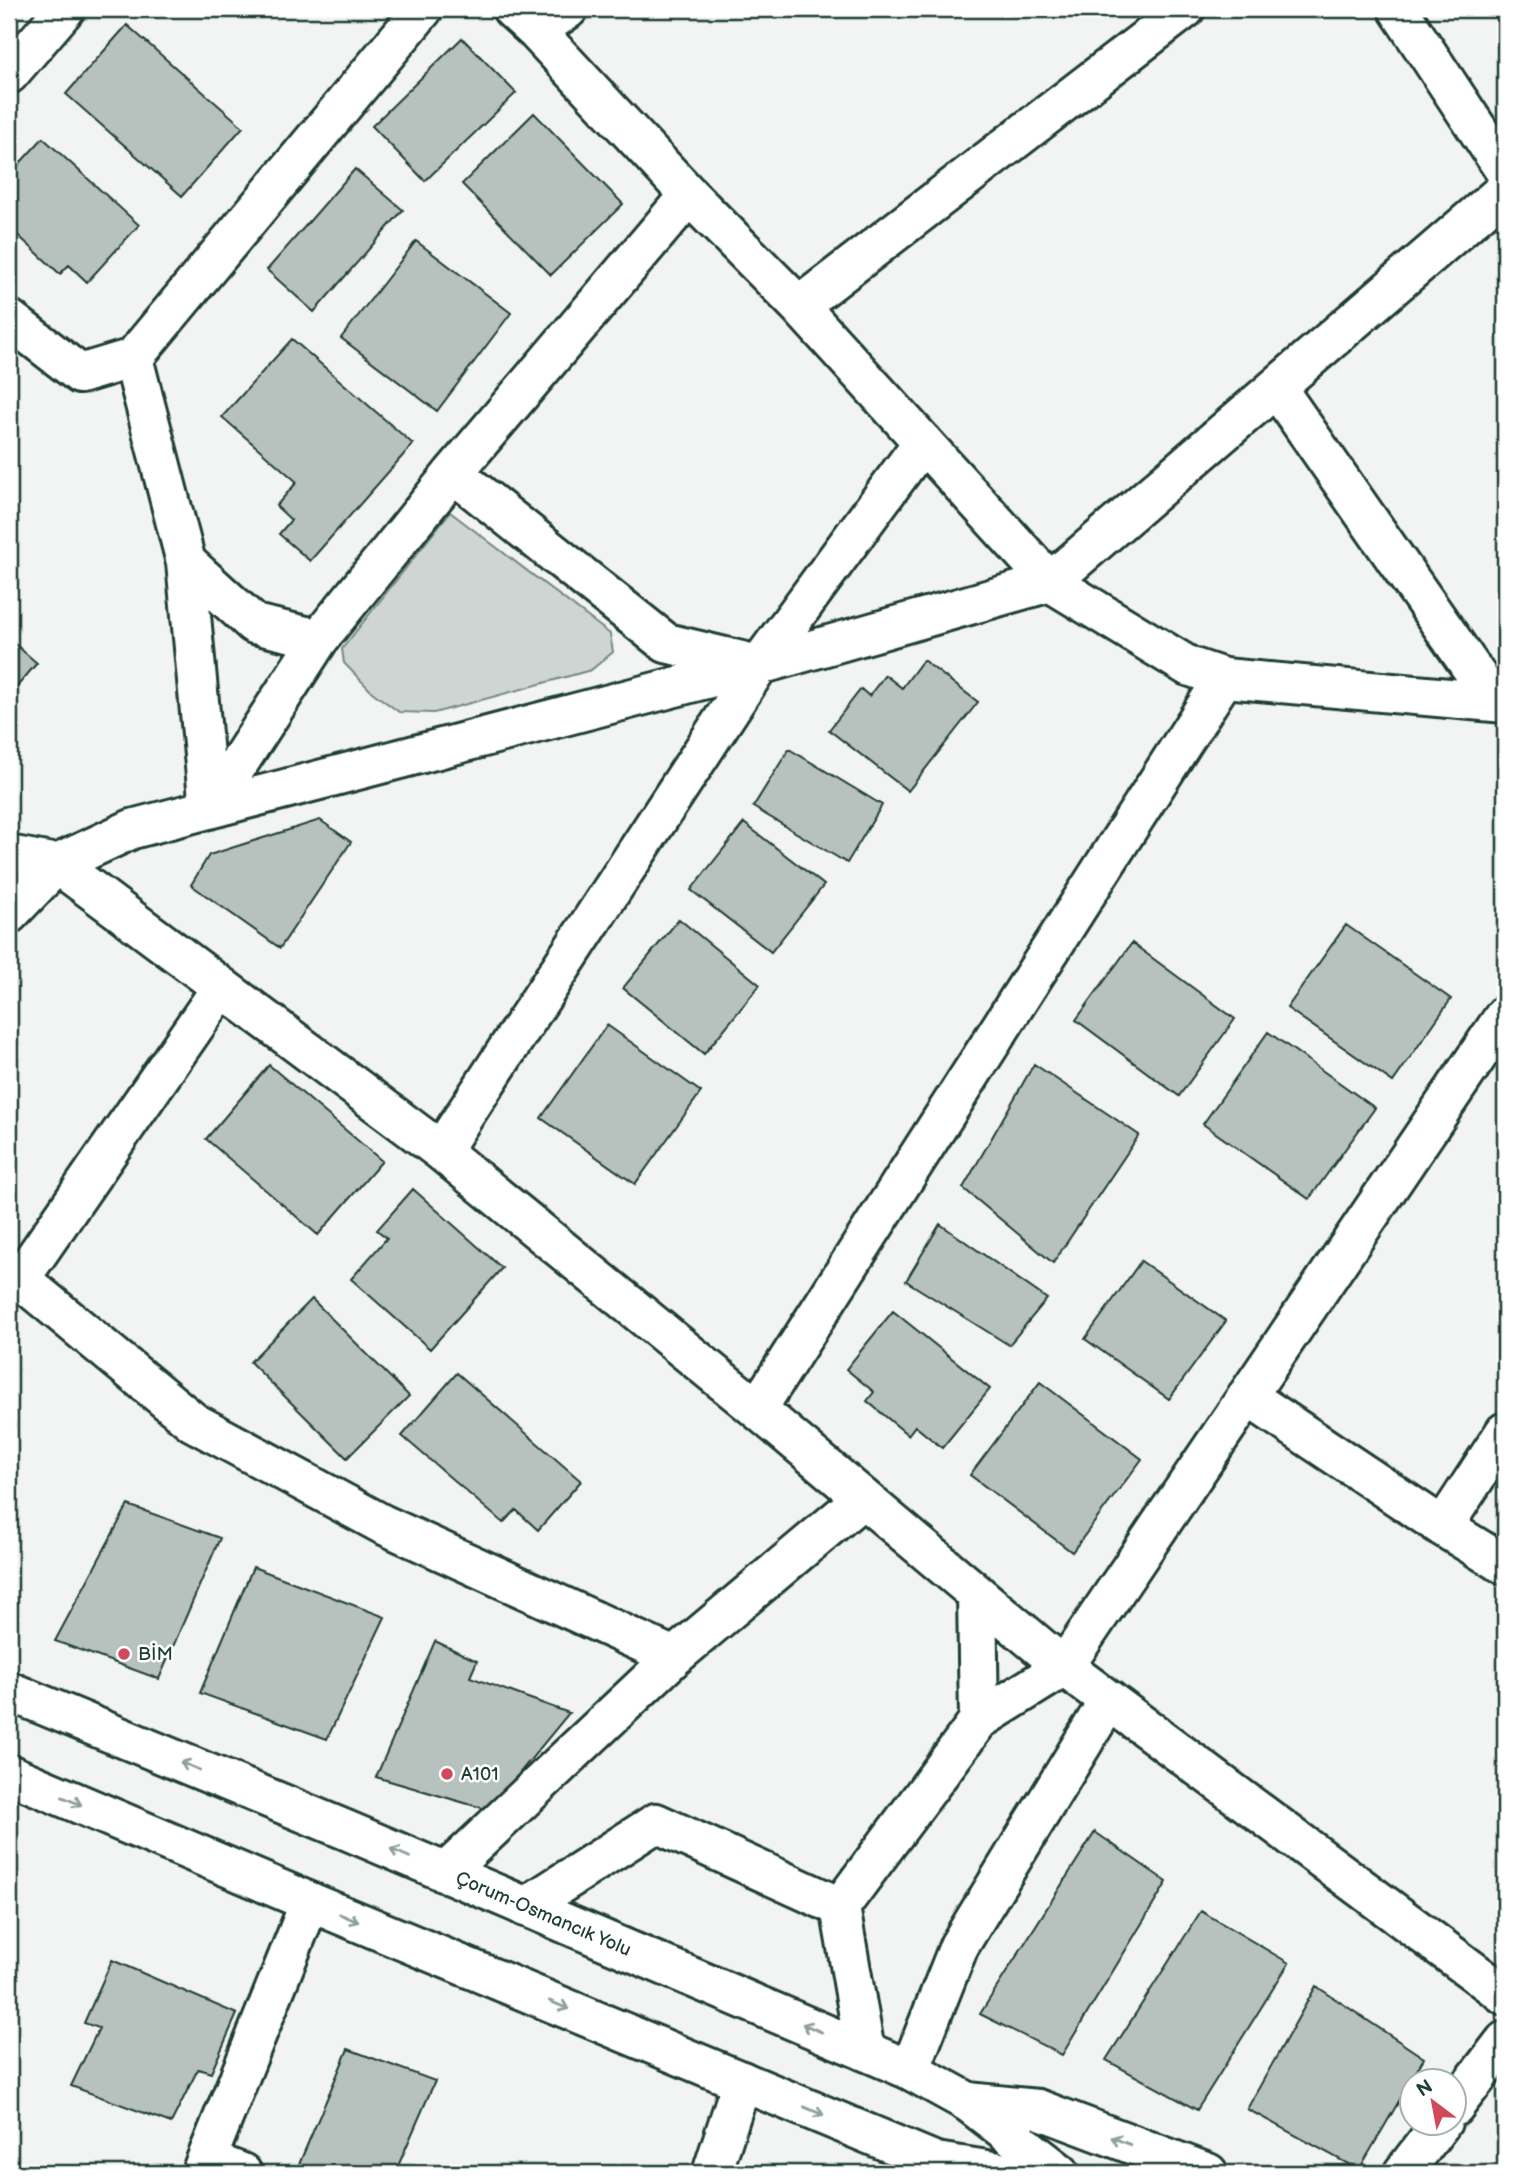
<svg xmlns="http://www.w3.org/2000/svg" width="1514" height="2182" viewBox="0 0 1514 2182" font-family="'Balsamiq Sans',sans-serif">
<style>
.green{fill:#ced5d3;stroke:#768984;stroke-width:2}
.building{fill:#b7c1bd;stroke:#1f3d34;stroke-width:2}
.lines{fill:none;stroke-linecap:round;stroke-linejoin:round}
.minor-casing{stroke:#1f3d34;stroke-width:44}
.highway-casing{stroke:#1f3d34;stroke-width:44}
.minor{stroke:#fff;stroke-width:38}
.highway{stroke:#fff;stroke-width:38}
.oneway{stroke:#8f9e9a}
.poi-dot{fill:#d1495b;stroke:#fff;stroke-width:2.5}
.labels{text-anchor:middle;dominant-baseline:central;stroke-width:5;stroke-linejoin:round;paint-order:stroke}
.poi-label{font-size:19px;fill:#1f3d34;stroke:#fff;text-anchor:start}
.street-label{font-size:19px;fill:#1f3d34;stroke:#fff}
</style>
<rect width="100%" height="100%" fill="#f2f3f3"/>
<filter id="ink" filterUnits="userSpaceOnUse"><feTurbulence type="fractalNoise" baseFrequency=".0143" numOctaves="2"/><feDisplacementMap in="SourceGraphic" scale="14" xChannelSelector="R" yChannelSelector="G"/><feConvolveMatrix kernelMatrix="1 2 1 2 8 2 1 2 1" color-interpolation-filters="sRGB"/></filter>
<g filter="url(#ink)">
<!-- green -->
<path class="green" d="M 450,512 L 610,634 L 613,652 L 591,670 L 434,713 L 399,712 L 372,692 L 344,663 L 342,649 Z"/>
<!-- building -->
<path class="building" d="M 127,25 L 243,127 L 182,196 L 66,94 Z
M 462,38 L 516,93 L 425,181 L 372,126 Z
M 534,113 L 623,204 L 551,275 L 462,184 Z
M 43,138 L 139,225 L 87,282 L 69,265 L 60,274 L 9,227 L 9,175 Z
M 355,169 L 403,210 L 314,312 L 267,270 Z
M 416,241 L 511,313 L 437,411 L 341,338 Z
M 292,339 L 413,444 L 310,561 L 279,534 L 291,520 L 276,506 L 297,482 L 222,417 Z
M 9,639 L 37,663 L 9,696 Z
M 923,660 L 978,702 L 908,791 L 829,730 L 861,689 L 869,696 L 885,675 L 902,688 Z
M 789,749 L 882,805 L 847,863 L 753,807 Z
M 320,820 L 351,842 L 280,948 L 191,885 L 209,855 Z
M 744,823 L 824,885 L 771,952 L 691,890 Z
M 679,919 L 760,985 L 704,1054 L 623,988 Z
M 1346,925 L 1451,999 L 1393,1082 L 1287,1008 Z
M 1132,943 L 1235,1019 L 1179,1096 L 1076,1020 Z
M 607,1025 L 701,1092 L 635,1184 L 541,1118 Z
M 1268,1032 L 1375,1108 L 1309,1199 L 1203,1124 Z
M 1034,1064 L 1139,1135 L 1053,1263 L 963,1188 Z
M 269,1065 L 382,1161 L 318,1235 L 206,1139 Z
M 413,1189 L 502,1268 L 430,1349 L 351,1279 L 387,1238 L 377,1230 Z
M 940,1224 L 1047,1299 L 1009,1345 L 906,1281 Z
M 1141,1261 L 1226,1321 L 1169,1399 L 1085,1339 Z
M 312,1299 L 409,1396 L 347,1458 L 250,1362 Z
M 893,1311 L 990,1389 L 942,1448 L 915,1426 L 908,1435 L 867,1401 L 874,1392 L 846,1369 Z
M 457,1373 L 581,1481 L 538,1530 L 516,1510 L 503,1523 L 402,1436 Z
M 1040,1382 L 1142,1459 L 1072,1552 L 970,1475 Z
M 128,1505 L 220,1538 L 159,1679 L 55,1641 Z
M 253,1567 L 385,1617 L 327,1739 L 200,1693 Z
M 435,1641 L 477,1661 L 470,1677 L 569,1713 L 489,1810 L 376,1777 Z
M 1095,1832 L 1167,1882 L 1062,2055 L 980,2014 Z
M 1201,1911 L 1289,1963 L 1197,2110 L 1106,2060 Z
M 112,1960 L 237,2014 L 211,2073 L 198,2069 L 171,2123 L 71,2086 L 99,2028 L 84,2023 Z
M 1316,1986 L 1424,2058 L 1359,2170 L 1247,2109 Z
M 348,2049 L 435,2081 L 395,2173 L 306,2173 L 297,2169 Z"/>
<g class="lines">
<defs>
<path id="minor" d="M 512,9 L 536,31 L 689,195 L 799,306 L 1050,582 L 1505,190
M 1398,9 L 1505,171
M 536,31 L 568,9
M 9,74 L 65,9
M 799,306 L 1185,9
M 9,319 L 80,374 L 133,358 L 423,9
M 133,358 L 186,562 L 209,809
M 1276,387 L 1495,702
M 453,473 L 666,643 L 754,664
M 186,562 L 254,624 L 319,639
M 209,809 L 319,639 L 453,473 L 689,195
M 9,855 L 57,864 L 441,1151 L 757,1409 L 1064,1667 L 1505,1995
M 9,914 L 57,864 L 132,829 L 759,665 L 1050,582 L 1188,666 L 1224,678 L 1505,703
M 441,1151 L 759,665 L 923,442
M 9,1270 L 193,1422 L 382,1524 L 674,1657
M 20,1279 L 222,987
M 1247,1396 L 1443,1527 L 1505,1565
M 757,1409 L 1224,678
M 1443,1527 L 1505,1432
M 979,1720 L 1064,1667 L 1505,1015
M 445,1873 L 674,1657 L 863,1498
M 525,1907 L 656,1823 L 840,1907 L 865,2051
M 840,1907 L 979,1720 L 977,1594
M 910,2070 L 959,1946 L 1109,1700
M 1454,2107 L 1505,2041
M 208,2160 L 242,2173
M 201,2173 L 310,1902
M 712,2173 L 742,2081
M 1403,2173 L 1442,2122"/>
<g id="highway">
<path id="s1" d="M 9,1691 L 346,1830 L 910,2070 L 968,2102 L 1060,2173"/>
<path d="M 9,1774 L 310,1902 L 936,2162 L 1006,2173"/>
<path d="M 968,2102 L 1038,2109 L 1208,2173"/>
</g>
</defs>
<!-- minor casing -->
<use href="#minor" class="minor-casing"/>
<!-- highway casing -->
<use href="#highway" class="highway-casing"/>
<!-- minor -->
<use href="#minor" class="minor"/>
<!-- highway -->
<use href="#highway" class="highway"/>
</g>
<!-- one-way arrows -->
<defs><path id="oneway-shaft" d="M-6 0H5M1.5-3L5.5 0L1.5 3" fill="none" stroke-width="1.6" stroke-linecap="round" stroke-linejoin="round" transform="scale(1.75)"/></defs>
<g class="oneway">
<use href="#oneway-shaft" transform="translate(190 1766) rotate(-158)"/>
<use href="#oneway-shaft" transform="translate(72 1801) rotate(23)"/>
<use href="#oneway-shaft" transform="translate(400 1853) rotate(-156)"/>
<use href="#oneway-shaft" transform="translate(349 1918) rotate(23)"/>
<use href="#oneway-shaft" transform="translate(559 2005) rotate(23)"/>
<use href="#oneway-shaft" transform="translate(812 2028) rotate(-157)"/>
<use href="#oneway-shaft" transform="translate(814 2111) rotate(23)"/>
<use href="#oneway-shaft" transform="translate(1121 2141) rotate(-159)"/>
</g>
</g>
<!-- markers -->
<g class="poi-dot">
<circle cx="124" cy="1654" r="7"/>
<circle cx="447" cy="1774" r="7"/>
</g>
<g class="labels">
<!-- poi labels -->
<g class="poi-label">
<text x="138" y="1654">BİM</text>
<text x="461" y="1774">A101</text>
</g>
<!-- street labels -->
<g class="street-label">
<text stroke="none"><textPath href="#s1" startOffset="579">Çorum-Osmancık Yolu</textPath></text>
</g>
</g>
<!-- margin -->
<rect width="1514" height="2182" fill="none" stroke="#fff" stroke-width="35"/>
<rect x="18" y="18" width="1479" height="2147" fill="none" stroke="#1f3d34" stroke-width="2.5" filter="url(#ink)"/>
<!-- north arrow -->
<g transform="translate(1433 2102) rotate(328)"><circle r="33" fill="#ffffff" stroke="#a5b1ae" stroke-width="2"/>
<path d="M0-5L12 26L0 18L-12 26Z" fill="#d1495b"/>
<text y="-10" font-size="19" font-weight="bold" text-anchor="middle" fill="#1f3d34">N</text>
</g>
</svg>
